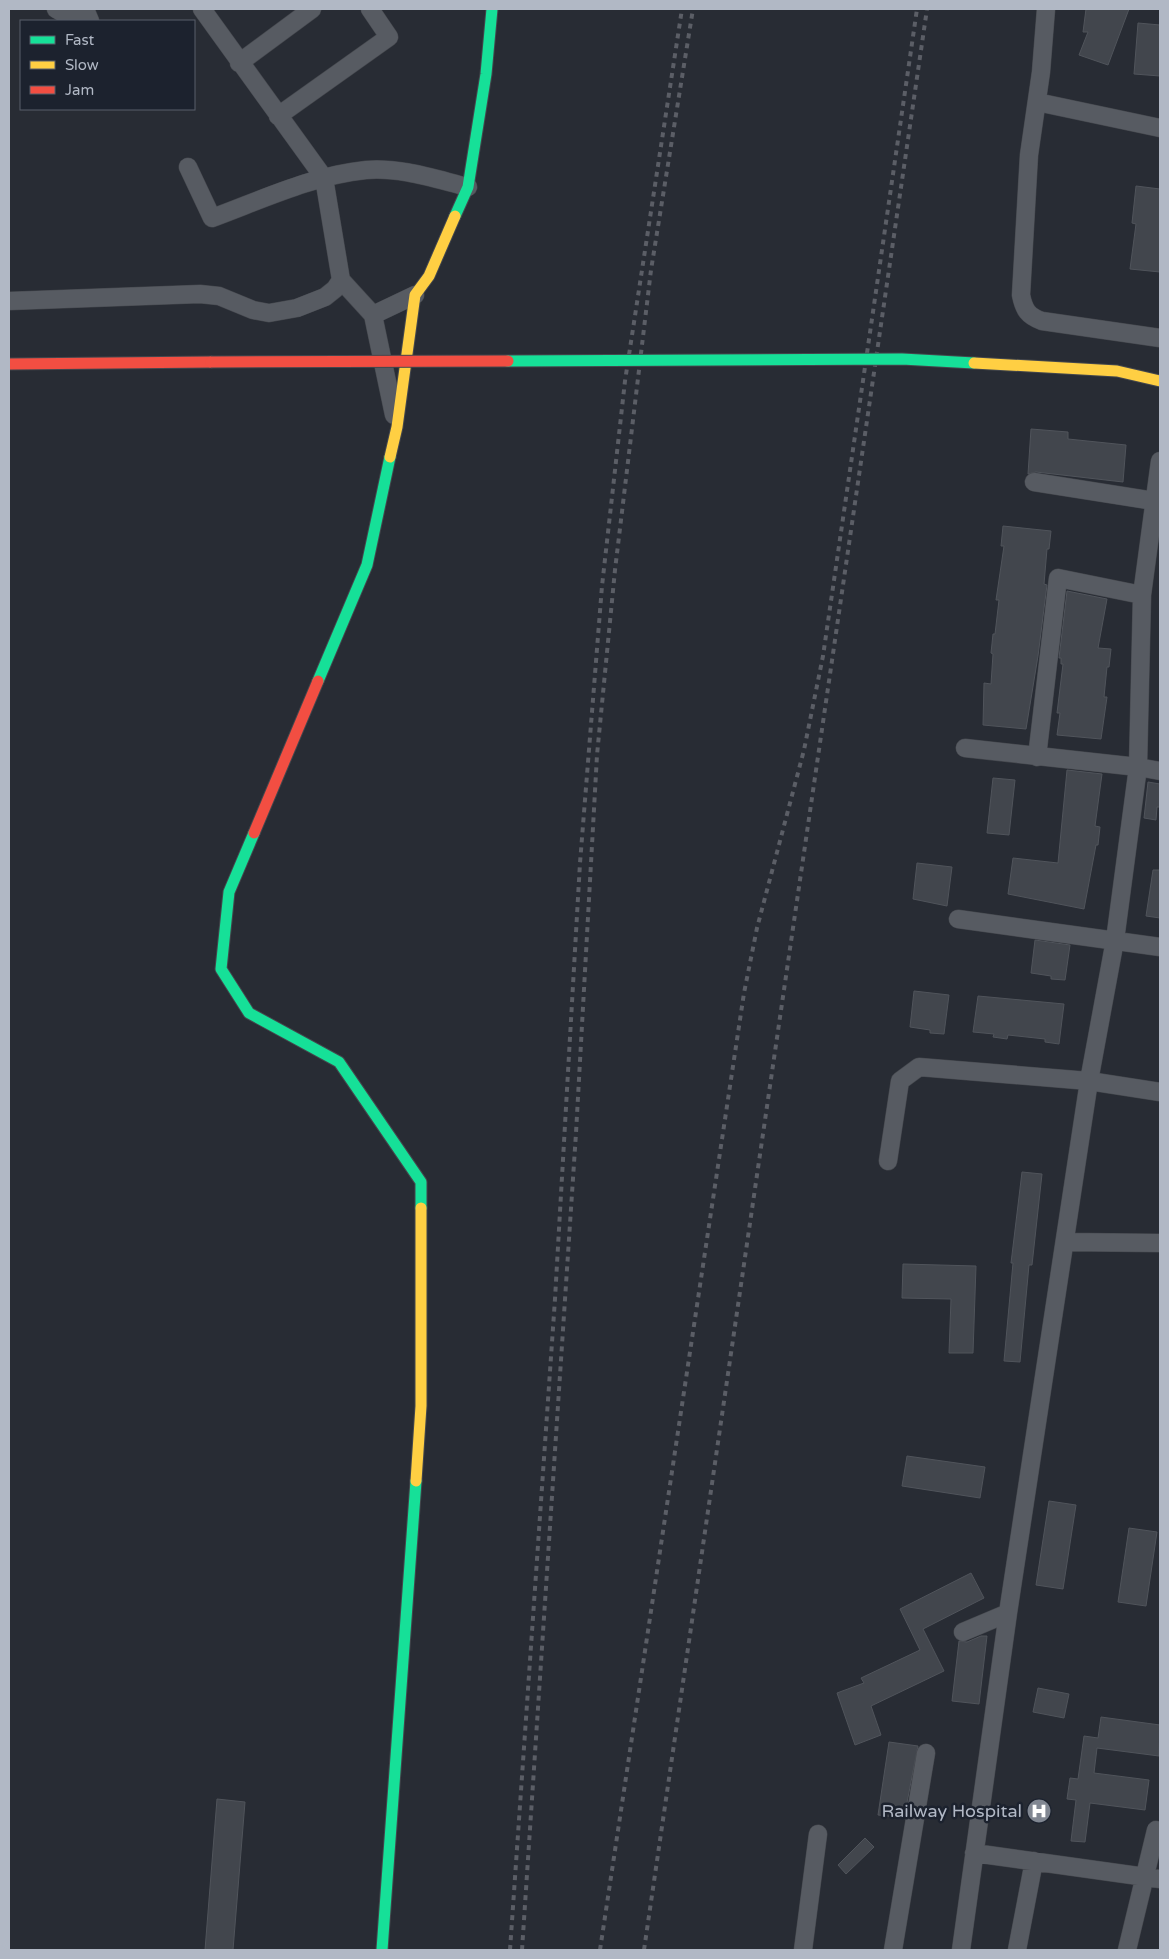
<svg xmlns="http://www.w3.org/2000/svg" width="1169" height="1959" viewBox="0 0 1169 1959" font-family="'Varela Round',sans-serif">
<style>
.building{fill:#42464d;stroke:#50545b}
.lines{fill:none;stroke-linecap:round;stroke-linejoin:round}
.street-casing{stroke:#44474d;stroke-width:19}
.fast-casing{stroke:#44474d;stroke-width:13}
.slow-casing{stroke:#44474d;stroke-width:13}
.jam-casing{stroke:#44474d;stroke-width:13}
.street{stroke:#575b62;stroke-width:18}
.fast{stroke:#16e098;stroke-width:11}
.slow{stroke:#ffcf43;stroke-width:11}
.jam{stroke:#f24e42;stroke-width:11}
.rail{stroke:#5b5e66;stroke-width:4;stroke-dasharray:5 5;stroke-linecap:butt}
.fast-bridge-casing{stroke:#44474d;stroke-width:13;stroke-linecap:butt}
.slow-bridge-casing{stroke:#44474d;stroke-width:13;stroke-linecap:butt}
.jam-bridge-casing{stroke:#44474d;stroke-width:13;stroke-linecap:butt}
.fast-bridge{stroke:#16e098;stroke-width:11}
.slow-bridge{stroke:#ffcf43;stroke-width:11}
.jam-bridge{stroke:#f24e42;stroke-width:11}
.labels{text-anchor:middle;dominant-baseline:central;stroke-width:5;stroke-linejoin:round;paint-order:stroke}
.poi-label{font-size:18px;fill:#b1b8c5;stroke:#1c222e;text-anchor:end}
</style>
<rect width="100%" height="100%" fill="#282c34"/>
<!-- building -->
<path class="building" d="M 1086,9 L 1129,9 L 1108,65 L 1079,55 L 1088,32 L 1083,32 Z
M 1138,23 L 1160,25 L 1160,76 L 1134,74 Z
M 1136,186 L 1160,189 L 1160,272 L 1130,269 L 1136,224 L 1132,223 Z
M 1031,429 L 1068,432 L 1068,439 L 1126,445 L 1123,482 L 1036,472 L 1028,474 Z
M 1003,526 L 1051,531 L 1049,549 L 1047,549 L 1044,584 L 1047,585 L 1038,656 L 1026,729 L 983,725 L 984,683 L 991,684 L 993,654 L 991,653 L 993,634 L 995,634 L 999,600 L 996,600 L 1004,546 L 1001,546 Z
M 1067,591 L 1107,599 L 1098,648 L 1111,649 L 1109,667 L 1107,667 L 1104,697 L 1107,697 L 1101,739 L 1057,735 L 1060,713 L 1057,713 L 1063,664 L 1061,664 L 1061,658 L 1059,658 Z
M 1067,770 L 1102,774 L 1095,826 L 1100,827 L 1098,845 L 1096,845 L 1084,909 L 1008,894 L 1013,858 L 1058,863 Z
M 993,778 L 1015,780 L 1009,835 L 987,833 Z
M 1148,782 L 1160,784 L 1160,807 L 1157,807 L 1156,820 L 1144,818 Z
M 917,863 L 952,867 L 947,906 L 913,899 Z
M 1153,870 L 1160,870 L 1160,918 L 1146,916 Z
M 1035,940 L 1070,945 L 1065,980 L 1051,979 L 1051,976 L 1031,973 Z
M 914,991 L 949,995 L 944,1034 L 930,1033 L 930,1030 L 910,1027 Z
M 978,996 L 1064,1004 L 1059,1044 L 1045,1042 L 1045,1039 L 1008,1035 L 1007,1039 L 993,1037 L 994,1034 L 973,1032 Z
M 1022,1172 L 1042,1174 L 1032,1265 L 1029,1265 L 1020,1362 L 1004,1361 L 1013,1263 L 1011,1263 Z
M 903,1264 L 976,1266 L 973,1353 L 949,1353 L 951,1299 L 902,1298 Z
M 907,1456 L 985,1467 L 980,1498 L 902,1486 Z
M 1049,1501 L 1076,1505 L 1063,1589 L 1036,1585 Z
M 1129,1528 L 1157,1532 L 1146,1606 L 1118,1602 Z
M 971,1573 L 984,1598 L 923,1629 L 944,1671 L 871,1706 L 881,1735 L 855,1745 L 837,1693 L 864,1683 L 861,1678 L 920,1650 L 900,1609 Z
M 981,1636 L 987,1636 L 979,1704 L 952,1701 L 959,1641 L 967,1642 Z
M 1038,1688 L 1069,1694 L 1064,1718 L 1033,1712 Z
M 1101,1717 L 1160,1725 L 1159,1756 L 1097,1748 L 1094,1773 L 1149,1780 L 1145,1810 L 1090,1803 L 1085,1842 L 1071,1841 L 1076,1800 L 1067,1799 L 1070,1778 L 1078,1779 L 1084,1736 L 1098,1738 Z
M 889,1742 L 918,1746 L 904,1818 L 878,1815 Z
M 217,1799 L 245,1802 L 233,1950 L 205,1950 Z
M 865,1838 L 874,1847 L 846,1874 L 838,1865 Z"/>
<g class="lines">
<defs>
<path id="street" d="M 56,9 L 78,21
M 85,9 L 90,21
M 202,9 L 324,178 L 341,280 L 373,315 L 415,295
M 1046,9 L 1041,72 L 1029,155 L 1021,295 C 1024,310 1028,316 1042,321 L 1160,338
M 239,63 L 312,9
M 1037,102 L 1160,128
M 278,116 L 389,37 L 370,9
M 188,167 L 212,218 C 261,200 314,175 366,170 C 400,167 435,179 468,187
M 9,301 L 200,294 L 219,296 L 253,310 L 269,313 L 297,308 L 325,297 L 335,289 L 341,280
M 373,315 L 394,415
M 1034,482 L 1154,501
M 965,748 L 1138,767 L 1160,771
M 1037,757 L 1058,578 L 1142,595
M 958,919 L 1160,947
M 888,1161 L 900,1081 L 919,1067 L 1089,1081 L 1160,1092
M 1065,1242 L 1160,1243
M 963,1632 L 1008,1613
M 974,1853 L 1160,1879
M 803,1950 L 818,1834
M 893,1950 L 926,1753
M 961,1950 L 1008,1613 L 1089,1081 L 1115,940 L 1138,767 L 1142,595 L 1160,461
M 1017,1950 L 1034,1861
M 1127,1950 L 1156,1830"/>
<path id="fast" d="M 455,216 L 468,187 L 486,74 L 492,9
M 318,681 L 367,565 L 390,457
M 254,833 L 229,892 L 221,969 L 249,1013 L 339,1062 L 421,1182 L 421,1208
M 382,1950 L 416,1481"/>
<path id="slow" d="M 390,457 L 397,427 L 415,295 L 429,276 L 455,216
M 416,1481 L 421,1406 L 421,1208"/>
<path id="jam" d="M 9,364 L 211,362
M 254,833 L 318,681"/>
</defs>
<!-- street casing -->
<use href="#street" class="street-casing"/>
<!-- fast casing -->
<use href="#fast" class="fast-casing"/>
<!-- slow casing -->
<use href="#slow" class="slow-casing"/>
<!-- jam casing -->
<use href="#jam" class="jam-casing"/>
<!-- street -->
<use href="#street" class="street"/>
<!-- fast -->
<use href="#fast" class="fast"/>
<!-- slow -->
<use href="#slow" class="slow"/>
<!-- jam -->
<use href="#jam" class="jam"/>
<!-- rail -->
<path class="rail" d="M 510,1950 L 555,1299 L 580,863 L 602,586 L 625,381 L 682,9
M 522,1950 L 576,1133 L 597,755 L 615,570 L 651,270 L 693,9
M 600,1950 L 744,993 L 757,928 L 804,750 L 823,656 L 917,9
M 644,1950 L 927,9"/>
<defs>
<path id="fast-bridge" d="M 508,361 L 902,359 L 974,363"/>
<path id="slow-bridge" d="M 974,363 L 1117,371 L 1160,381"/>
<path id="jam-bridge" d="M 211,362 L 508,361"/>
</defs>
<!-- fast-bridge casing -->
<use href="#fast-bridge" class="fast-bridge-casing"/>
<!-- slow-bridge casing -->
<use href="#slow-bridge" class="slow-bridge-casing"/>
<!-- jam-bridge casing -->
<use href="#jam-bridge" class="jam-bridge-casing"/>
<!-- fast-bridge -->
<use href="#fast-bridge" class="fast-bridge"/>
<!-- slow-bridge -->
<use href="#slow-bridge" class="slow-bridge"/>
<!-- jam-bridge -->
<use href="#jam-bridge" class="jam-bridge"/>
</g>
<!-- icons -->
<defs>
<symbol id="hospital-disc" viewBox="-11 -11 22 22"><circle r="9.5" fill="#818792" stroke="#1c222e"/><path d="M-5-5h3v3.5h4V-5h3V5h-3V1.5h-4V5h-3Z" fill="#fff"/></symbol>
</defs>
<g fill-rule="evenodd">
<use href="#hospital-disc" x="1025" y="1797" width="28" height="28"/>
</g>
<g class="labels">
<!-- poi labels -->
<g class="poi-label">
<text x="1022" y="1811">Railway Hospital</text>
</g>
</g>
<!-- border -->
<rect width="1169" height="1959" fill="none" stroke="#b1b8c5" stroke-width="20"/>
<!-- legend -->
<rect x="20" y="20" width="175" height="90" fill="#1c222e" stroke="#585e6a"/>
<rect x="30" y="36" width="25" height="8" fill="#16e098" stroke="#585e6a"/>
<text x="65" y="45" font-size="15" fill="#b1b8c5">Fast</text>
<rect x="30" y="61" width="25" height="8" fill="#ffcf43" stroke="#585e6a"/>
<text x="65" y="70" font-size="15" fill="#b1b8c5">Slow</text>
<rect x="30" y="86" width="25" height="8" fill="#f24e42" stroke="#585e6a"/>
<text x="65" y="95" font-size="15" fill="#b1b8c5">Jam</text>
</svg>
